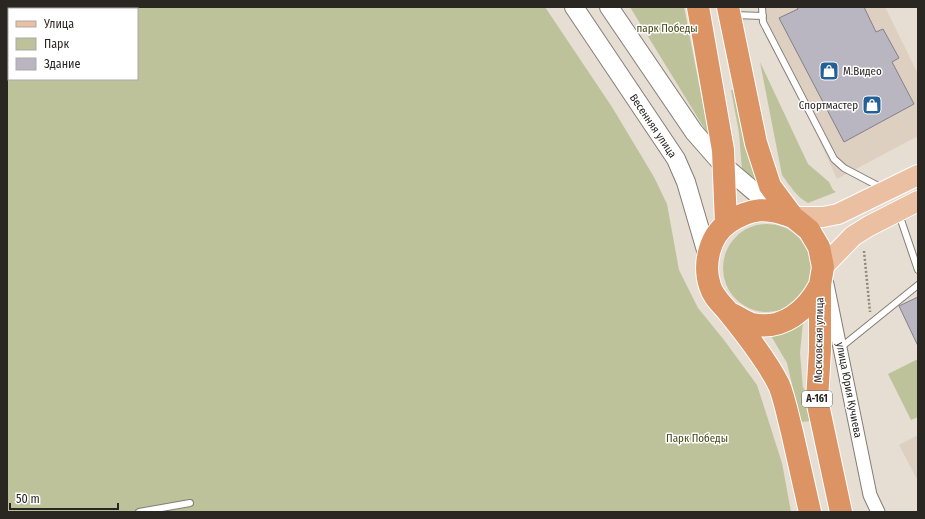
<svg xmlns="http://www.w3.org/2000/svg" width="925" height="519" viewBox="0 0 925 519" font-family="'Fira Sans Condensed',sans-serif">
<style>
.built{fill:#ddd0c1}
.green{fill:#bdc29b;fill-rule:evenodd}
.building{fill:#b9b6c1;stroke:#82808a}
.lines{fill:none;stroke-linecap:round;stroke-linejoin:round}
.lane-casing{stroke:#857d74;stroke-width:8}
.street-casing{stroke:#857d74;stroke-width:15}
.secondary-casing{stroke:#857d74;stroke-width:20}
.primary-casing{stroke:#fff;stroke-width:22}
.highway-casing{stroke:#fff;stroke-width:24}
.path{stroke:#8e8880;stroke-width:2.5;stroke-dasharray:2 2;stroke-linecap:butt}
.lane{stroke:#fff;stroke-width:6}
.street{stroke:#fff;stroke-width:13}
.secondary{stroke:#fff;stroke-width:18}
.primary{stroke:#eabfa2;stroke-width:20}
.highway{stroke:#dc9464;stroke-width:22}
.labels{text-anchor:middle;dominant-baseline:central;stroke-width:3;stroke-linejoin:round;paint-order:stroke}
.shield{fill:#fff;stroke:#6a6865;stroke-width:1}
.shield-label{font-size:10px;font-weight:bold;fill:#2a2723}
.park-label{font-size:11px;fill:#434713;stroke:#fff}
.poi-label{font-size:11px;fill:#2a2723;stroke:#fff;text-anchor:start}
.street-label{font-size:11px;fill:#2a2723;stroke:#fff}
</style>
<rect width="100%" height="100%" fill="#e6ddd3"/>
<!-- built -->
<path class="built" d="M 758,7 L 885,7 L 918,74 L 918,136 L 837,179 Z
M 918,435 L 918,481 L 899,445 Z"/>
<!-- green -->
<path class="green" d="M 7,7 L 545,7 L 612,107 L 654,177 L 667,204 L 679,270 L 698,308 L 724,340 L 757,385 L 782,463 L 791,512 L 7,512 ZM 9,9 L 137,9 L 137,79 L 9,79 Z
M 630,7 L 684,7 L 709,136 Z
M 760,62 L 808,164 L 829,182 L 833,190 L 836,192 L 808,203 C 797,197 790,186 782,175 Z
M 731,90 L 735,90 L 762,184 L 742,170 L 739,133 Z
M723 268a44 44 0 1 1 88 0a44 44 0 1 1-88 0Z
M 803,322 L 800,353 L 803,390 L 804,387 L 810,421 L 801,422 L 787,363 L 767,329 Z
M 918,359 L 918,417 L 911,420 L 888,374 Z"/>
<!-- building -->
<path class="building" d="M 797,7 L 864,7 L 876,32 L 883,29 L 899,58 L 892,62 L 914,104 L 844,142 L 779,18 L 798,9 Z
M 918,297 L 918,346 L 899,306 Z"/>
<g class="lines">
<defs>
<path id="lane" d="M 762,7 L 763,22 L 834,159 L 844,168 L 882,188
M 734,15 L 763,16
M 899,214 L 918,270
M 840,348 L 918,285
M 139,512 L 190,503"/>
<path id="street" d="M 827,284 L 870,495 L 878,512"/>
<path id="secondary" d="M 574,7 L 676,159 L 686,182 L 708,257
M 609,7 L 694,132 L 723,165 L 776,210"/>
<path id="primary" d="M 793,217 L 823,217 L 838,214 L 918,175
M 823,267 L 853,236 L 869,226 L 918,201"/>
<path id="highway" d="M 698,7 L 723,150 L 726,224
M 728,7 L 756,143 L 770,186 L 793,217 L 809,230 L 819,247 L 823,267 L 820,285 L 820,350 L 817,400 L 841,512
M 793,217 C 768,207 751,207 728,223 C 709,236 703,265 710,286 C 713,297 722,304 729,313 C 746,334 767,361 779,385 C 785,400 788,417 792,432 C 798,459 804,485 810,512
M 730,313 C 737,316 745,322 752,324 C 783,331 807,310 820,285"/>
</defs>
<!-- lane casing -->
<use href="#lane" class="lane-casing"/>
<!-- street casing -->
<use href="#street" class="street-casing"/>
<!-- secondary casing -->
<use href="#secondary" class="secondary-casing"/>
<!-- primary casing -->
<use href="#primary" class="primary-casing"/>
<!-- highway casing -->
<use href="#highway" class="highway-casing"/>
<!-- path -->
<path class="path" d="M 864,251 L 870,312"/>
<!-- lane -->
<use href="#lane" class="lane"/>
<!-- street -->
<use href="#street" class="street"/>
<!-- secondary -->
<use href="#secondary" class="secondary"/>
<!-- primary -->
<use href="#primary" class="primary"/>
<!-- highway -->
<use href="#highway" class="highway"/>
</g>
<!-- icons -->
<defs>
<symbol id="shop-square" viewBox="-11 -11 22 22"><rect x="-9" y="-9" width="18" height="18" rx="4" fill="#246097" stroke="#fff"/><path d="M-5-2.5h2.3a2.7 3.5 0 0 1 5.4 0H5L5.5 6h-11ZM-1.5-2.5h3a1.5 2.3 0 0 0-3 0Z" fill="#fff"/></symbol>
</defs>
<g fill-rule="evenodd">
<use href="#shop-square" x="818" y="60" width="22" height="22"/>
<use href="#shop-square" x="861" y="94" width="22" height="22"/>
</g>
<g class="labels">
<!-- shield labels -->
<rect class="shield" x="802" y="391" width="30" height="16" rx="3"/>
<g class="shield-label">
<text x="817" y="399">А-161</text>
</g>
<!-- park labels -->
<g class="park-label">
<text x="667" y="28">парк Победы</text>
<text x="697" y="438">Парк Победы</text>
</g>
<!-- poi labels -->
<g class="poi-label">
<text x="843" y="71">М.Видео</text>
<text x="858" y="105" text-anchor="end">Спортмастер</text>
</g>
<!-- street labels -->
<g class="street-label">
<text transform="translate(653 126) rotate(56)">Весенняя улица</text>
<text transform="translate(819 340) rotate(-89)">Московская улица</text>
<text transform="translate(849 390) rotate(79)">улица Юрия Кучиева</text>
</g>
</g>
<!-- border -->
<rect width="925" height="519" fill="none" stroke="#2a2723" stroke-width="16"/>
<!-- legend -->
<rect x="8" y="8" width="130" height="72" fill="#ffffff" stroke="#aaa9a7"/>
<rect x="16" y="21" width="20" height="6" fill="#eabfa2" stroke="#aaa9a7"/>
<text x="44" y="28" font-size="12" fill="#2a2723">Улица</text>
<rect x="16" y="38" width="20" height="12" fill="#bdc29b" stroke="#aaa9a7"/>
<text x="44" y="48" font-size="12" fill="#2a2723">Парк</text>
<rect x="16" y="58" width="20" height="12" fill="#b9b6c1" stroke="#aaa9a7"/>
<text x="44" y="68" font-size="12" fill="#2a2723">Здание</text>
<!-- scale -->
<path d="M10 503v6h108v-6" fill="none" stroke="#2a2723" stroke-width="2"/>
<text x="16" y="503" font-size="12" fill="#2a2723" stroke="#ffffff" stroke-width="3" paint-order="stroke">50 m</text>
</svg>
